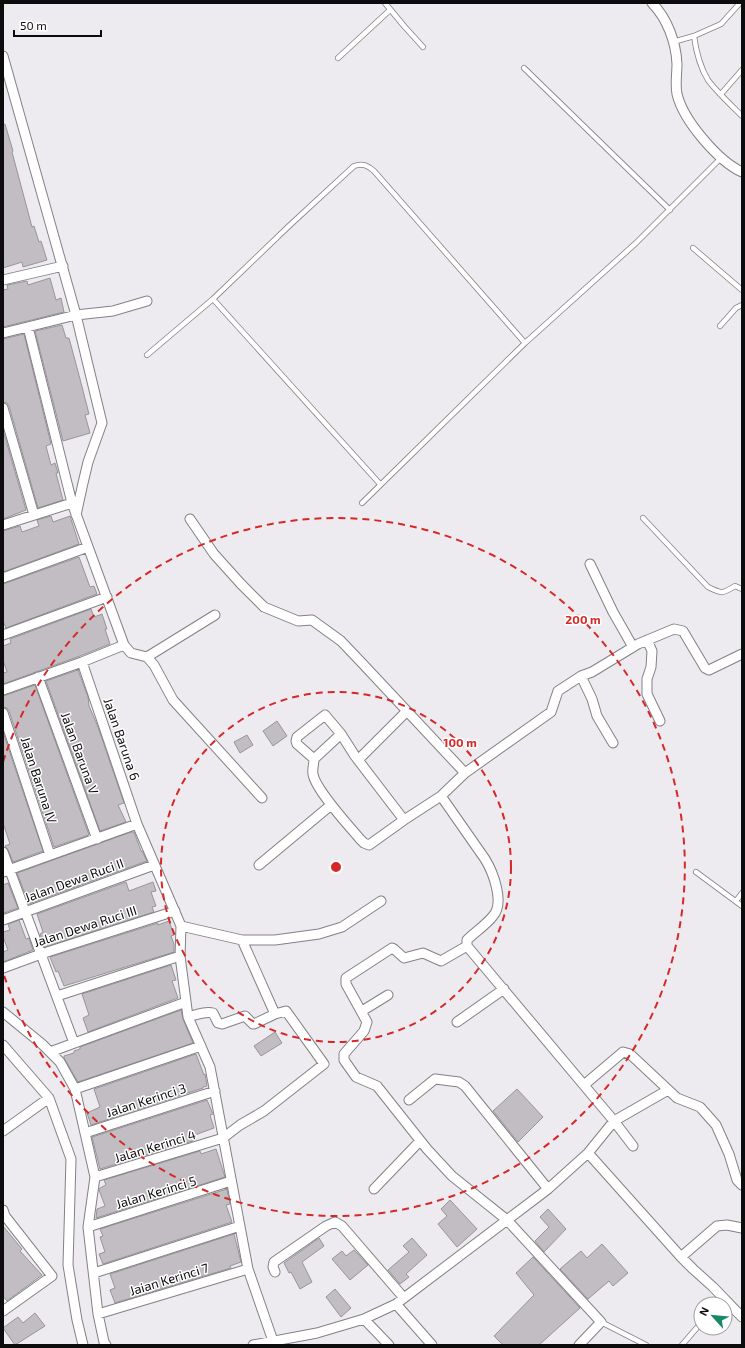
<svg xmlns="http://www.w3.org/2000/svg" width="745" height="1348" viewBox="0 0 745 1348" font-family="'Exo 2',sans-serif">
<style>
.building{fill:#c1bdc2;stroke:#98959a}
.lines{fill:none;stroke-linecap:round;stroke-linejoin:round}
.lane-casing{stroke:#848085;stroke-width:6}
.street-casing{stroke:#848085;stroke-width:11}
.lane{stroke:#fff;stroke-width:4.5}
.street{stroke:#fff;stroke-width:9}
.ring{fill:none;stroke:#d62828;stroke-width:2;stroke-dasharray:7 5}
.labels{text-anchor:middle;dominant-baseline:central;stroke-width:3;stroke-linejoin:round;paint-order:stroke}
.street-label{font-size:13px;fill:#0d0c0d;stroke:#fff}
.centre{fill:#d62828;stroke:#fff;stroke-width:2}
.ring-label{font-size:12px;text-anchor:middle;font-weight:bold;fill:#d62828;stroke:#fff;stroke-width:3;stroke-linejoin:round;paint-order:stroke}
</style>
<rect width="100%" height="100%" fill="#eeebf0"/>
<!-- building -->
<path class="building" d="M 5,124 L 13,151 L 12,152 L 32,227 L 34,226 L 39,242 L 41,241 L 47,260 L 23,267 L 22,262 L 3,268 L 3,125 Z
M 50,278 L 56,300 L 61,298 L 64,312 L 3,327 L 3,290 L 8,289 L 7,285 L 27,281 L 28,285 Z
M 62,325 L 66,338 L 69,338 L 80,379 L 89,414 L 85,415 L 90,433 L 63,441 L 35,331 Z
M 24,334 L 51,444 L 46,446 L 51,465 L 55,463 L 58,473 L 56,473 L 63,500 L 38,508 L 9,406 L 7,403 L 3,402 L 3,339 Z
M 3,430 L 26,510 L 3,519 Z
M 51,516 L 53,522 L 70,516 L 79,544 L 3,572 L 3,531 L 20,526 L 22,532 L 39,526 L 37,520 Z
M 79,557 L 90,587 L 94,586 L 97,594 L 6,628 L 3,621 L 3,584 Z
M 91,609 L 94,617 L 102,614 L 107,629 L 105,629 L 110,644 L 80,656 L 3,684 L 3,673 L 7,672 L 3,660 L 3,646 L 11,643 L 10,639 Z
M 78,670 L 88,697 L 89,706 L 98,727 L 124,803 L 118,805 L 126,822 L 100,831 L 46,681 Z
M 35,685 L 89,835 L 54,847 L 9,711 L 7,708 L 3,707 L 3,696 Z
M 277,721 L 287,736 L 273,746 L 263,731 Z
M 3,732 L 43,851 L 13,862 L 8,850 L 5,846 L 10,844 L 3,823 Z
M 247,735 L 253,745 L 240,753 L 234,742 Z
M 131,832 L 134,832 L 141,851 L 142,851 L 147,861 L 29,904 L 17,873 Z
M 126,882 L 129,891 L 153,882 L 156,891 L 151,892 L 156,906 L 152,907 L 154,912 L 45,947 L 40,934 L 43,932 L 37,914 Z
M 8,883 L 18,908 L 4,913 L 3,909 L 3,885 Z
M 19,920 L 26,939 L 29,938 L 33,950 L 3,962 L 3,952 L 8,950 L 3,937 L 3,932 L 10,930 L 8,924 Z
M 169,921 L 174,935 L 171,936 L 174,944 L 174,952 L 64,986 L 58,971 L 56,972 L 50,957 L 158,923 L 158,925 Z
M 171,965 L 176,980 L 172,981 L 178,998 L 88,1032 L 83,1018 L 89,1015 L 82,994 Z
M 181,1010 L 183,1019 L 193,1043 L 78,1082 L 64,1058 L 64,1056 L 74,1053 L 74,1051 L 80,1049 L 80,1047 Z
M 275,1032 L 282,1043 L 261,1056 L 254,1046 Z
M 196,1054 L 204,1075 L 205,1074 L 207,1086 L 203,1087 L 203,1088 L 91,1125 L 87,1113 L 100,1107 L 94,1089 Z
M 517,1089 L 543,1117 L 518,1142 L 493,1111 Z
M 207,1100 L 213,1114 L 210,1115 L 214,1128 L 195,1135 L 196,1140 L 100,1169 L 92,1137 Z
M 216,1149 L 225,1177 L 96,1218 L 97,1209 L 105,1206 L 99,1190 L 100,1188 L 106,1185 L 104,1180 L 200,1151 L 201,1154 Z
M 227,1189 L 230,1204 L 226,1205 L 232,1222 L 103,1264 L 99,1254 L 105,1252 L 100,1237 L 103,1236 L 100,1229 Z
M 450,1200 L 477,1229 L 457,1247 L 438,1224 L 447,1216 L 441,1209 Z
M 548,1209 L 566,1229 L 544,1252 L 535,1241 L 549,1227 L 540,1217 Z
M 3,1226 L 22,1249 L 20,1251 L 42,1275 L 7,1301 L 3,1296 Z
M 234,1234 L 241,1262 L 230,1266 L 231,1268 L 115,1303 L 110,1290 L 115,1288 L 110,1274 Z
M 319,1238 L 324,1246 L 302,1262 L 312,1282 L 300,1289 L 291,1272 L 289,1273 L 284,1263 Z
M 412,1238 L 427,1255 L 406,1274 L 409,1277 L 400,1284 L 388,1270 L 409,1252 L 403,1246 Z
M 602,1244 L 628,1273 L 613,1286 L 609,1281 L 588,1299 L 560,1269 L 581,1251 L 587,1258 Z
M 354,1250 L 368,1265 L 350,1280 L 332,1259 L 342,1251 L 346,1256 Z
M 533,1257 L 580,1308 L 539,1345 L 503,1345 L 494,1336 L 534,1295 L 516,1273 Z
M 335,1289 L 351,1308 L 341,1317 L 326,1297 Z
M 35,1313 L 45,1326 L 15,1345 L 3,1328 L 18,1317 L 23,1323 Z"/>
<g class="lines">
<defs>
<path id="lane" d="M 385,3 L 404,26 L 423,47
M 694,36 C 696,51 700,67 708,80 C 715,90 733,107 742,116
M 673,42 L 694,36 L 721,24 L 740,3
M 338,58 L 390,10
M 524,68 L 670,210
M 721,94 L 742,70
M 693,248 L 742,290
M 213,299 L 380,484
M 720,326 L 736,308 L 742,305
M 147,355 L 213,299 L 290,225 L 354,166 C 362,163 367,165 374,171 L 525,343
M 362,503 L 525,343 L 636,243 L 721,158
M 643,518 L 708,587 C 722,594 722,594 735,586 L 742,589
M 696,872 L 742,906
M 736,901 L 742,893
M 717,1304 L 723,1297
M 601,1322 L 646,1345
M 682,1345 L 701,1323"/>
<path id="street" d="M 652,3 C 667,18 676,42 677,64 C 677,74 675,84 677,94 C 683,120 718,161 742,172
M 3,56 L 76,315 L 102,423 L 88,462 L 83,483 L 76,515
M 3,280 L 63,266
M 28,327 L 72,503
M 3,333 L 76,315 L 113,311 L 147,301
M 3,408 L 34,515
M 190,519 L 214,554 L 241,584 L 264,607 L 298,621 L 312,620 L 341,641 L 361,662 L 465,773
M 3,525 L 72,503 L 124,645 L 82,662 L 3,690
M 590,564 L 613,612 L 633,647
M 3,578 L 88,547
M 3,635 L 107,597
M 647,640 L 652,651 L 651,667 L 647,679 L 647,694 L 660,721
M 124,645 L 131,653 L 147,657 L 154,665 L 173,700 L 262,798
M 147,657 L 215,615
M 82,662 L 137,824 L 181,926 L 180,956 L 188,1017 L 210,1067 L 248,1269 L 273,1341
M 581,676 L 592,699 L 597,716 L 613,743
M 38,677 L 97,839
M 3,713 L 50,855
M 341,734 L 314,759 C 314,764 312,769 313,774 C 315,789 349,826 360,839 L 364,843 L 369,845 L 404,820
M 314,759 L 297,744 L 296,741 L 297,737 L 325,715 L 341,734 L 355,756 L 404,820 L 441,796
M 358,760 L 407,711
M 3,852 L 74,1043
M 259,865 L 331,805
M 3,872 L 137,824
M 3,920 L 154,865
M 181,926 L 242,940 L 275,940 L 319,934 L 342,927 L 381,901
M 242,940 L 275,1014
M 467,946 L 441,961 L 423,953 L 404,958 L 394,949 L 392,948 L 346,978 L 346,984 L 367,1022 L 364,1031 L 344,1054 L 344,1060 L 356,1077 L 377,1086 L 427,1149 L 452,1176 L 507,1220 L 601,1322 L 579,1345
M 3,968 L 41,954 L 175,911
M 57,996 L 180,956
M 362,1011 L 388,995
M 3,1012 L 42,1044 L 60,1062 L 75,1089 L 95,1177 L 88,1227 L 98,1314 L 104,1342 L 106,1345
M 457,1022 L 504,989
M 3,1045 L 49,1098 L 71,1159 L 68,1265 L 77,1320 L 83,1345
M 50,1052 L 186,1002
M 584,1085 L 623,1052 L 630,1054 L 677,1098 L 700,1107 L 716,1125 L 729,1154 L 737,1180 L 742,1185
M 75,1089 L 201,1046
M 409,1100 L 435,1079 L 459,1082 L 465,1086 L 548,1189
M 3,1131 L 49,1098
M 85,1133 L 215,1091
M 633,1146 L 614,1121 L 668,1090
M 588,1153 L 614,1121 L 467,946 L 467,940 C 475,932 486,925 493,916 C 505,903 493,872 485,859 L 441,796 L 465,773 L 551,712 L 558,691 L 581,676 L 592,672 L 638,644 L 674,629 L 683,631 L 705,668 L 709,670 L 742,654
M 95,1177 L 223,1138 L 240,1125 L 264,1111 L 324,1064 L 286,1011 L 275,1014 L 254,1024 L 253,1024 L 245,1016 L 222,1024 L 218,1023 L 213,1013 C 204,1011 196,1015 188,1017
M 374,1189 L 420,1141
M 3,1210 L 5,1216 L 52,1276 L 3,1311
M 88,1227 L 231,1181
M 681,1257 L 717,1226 L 727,1225 L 742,1228
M 275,1272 L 273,1267 L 274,1262 L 326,1226 L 335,1222 L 342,1226 L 404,1298
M 94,1273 L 240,1226
M 396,1304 L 432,1345
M 98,1314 L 248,1269
M 364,1319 L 389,1345
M 253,1345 L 317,1333 L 364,1319 L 396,1304 L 548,1189 L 588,1153 L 681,1257 L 693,1269 L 713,1287 L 742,1317"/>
</defs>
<!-- lane casing -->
<use href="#lane" class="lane-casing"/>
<!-- street casing -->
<use href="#street" class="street-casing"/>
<!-- lane -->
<use href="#lane" class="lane"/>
<!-- street -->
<use href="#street" class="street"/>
</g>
<!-- distance rings -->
<g class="ring">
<circle cx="336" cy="867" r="175"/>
<path d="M3 762A349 349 0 1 1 3 972"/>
</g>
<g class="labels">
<!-- street labels -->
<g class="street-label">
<text transform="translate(122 739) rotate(71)">Jalan Baruna 6</text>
<text transform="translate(80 753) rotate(70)">Jalan Baruna V</text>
<text transform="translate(39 780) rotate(72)">Jalan Baruna IV</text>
<text transform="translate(74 880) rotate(-20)">Jalan Dewa Ruci II</text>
<text transform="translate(85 926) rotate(-18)">Jalan Dewa Ruci III</text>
<text transform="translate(146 1100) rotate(-18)">Jalan Kerinci 3</text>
<text transform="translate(155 1146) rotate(-17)">Jalan Kerinci 4</text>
<text transform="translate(156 1192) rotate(-17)">Jalan Kerinci 5</text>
<text transform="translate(169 1279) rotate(-17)">Jaian Kerinci 7</text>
</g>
</g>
<circle cx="336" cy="867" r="6" class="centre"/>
<g class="ring-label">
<text x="583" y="624">200 m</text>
<text x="460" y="747">100 m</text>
</g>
<!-- border -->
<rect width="745" height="1348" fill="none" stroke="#0d0c0d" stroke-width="8"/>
<!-- north arrow -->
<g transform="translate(713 1316) rotate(297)"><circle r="19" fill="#ffffff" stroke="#9e9e9e"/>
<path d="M0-3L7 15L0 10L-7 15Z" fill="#188867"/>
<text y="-6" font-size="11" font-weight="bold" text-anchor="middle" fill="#0d0c0d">N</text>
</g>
<!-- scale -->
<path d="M14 30v6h87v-6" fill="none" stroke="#0d0c0d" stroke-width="2"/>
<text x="20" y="30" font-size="12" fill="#0d0c0d" stroke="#ffffff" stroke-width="3" paint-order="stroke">50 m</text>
</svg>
